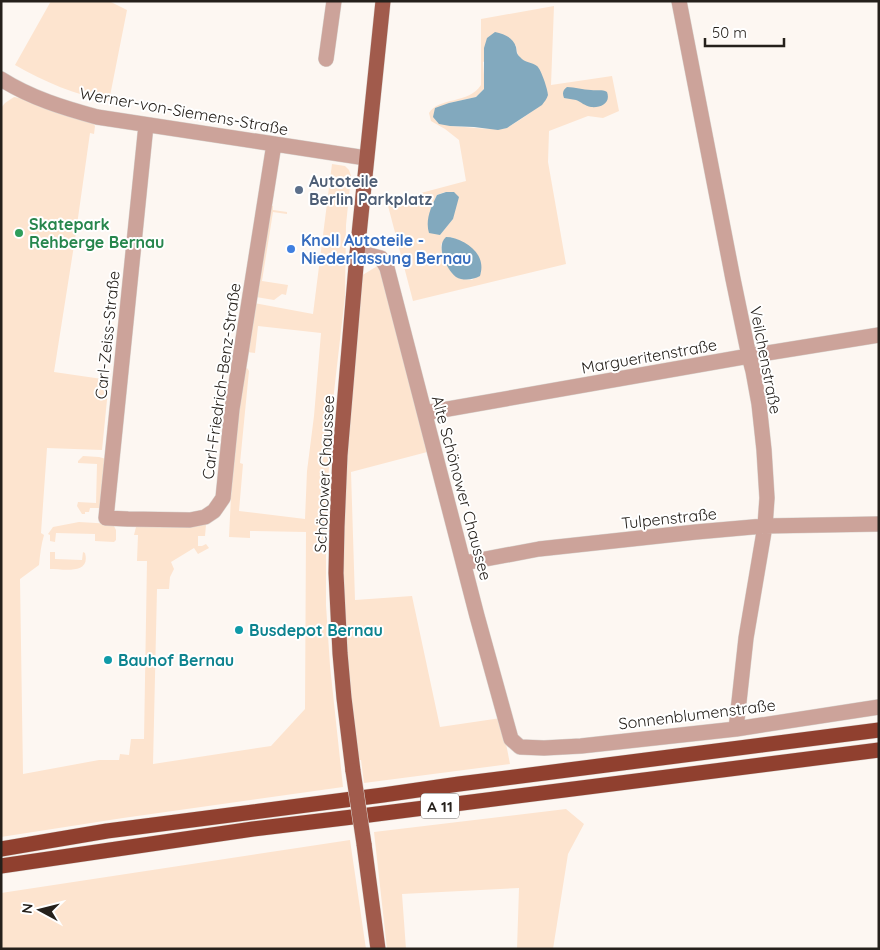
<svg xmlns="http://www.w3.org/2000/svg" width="880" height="950" viewBox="0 0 880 950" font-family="Quicksand,sans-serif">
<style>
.green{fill:#fde4cf;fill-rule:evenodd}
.water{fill:#82a9be}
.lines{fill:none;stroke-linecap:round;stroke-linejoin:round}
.minor-casing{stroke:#dad5d0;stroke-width:16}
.major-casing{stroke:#dad5d0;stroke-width:16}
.highway-casing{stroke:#dad5d0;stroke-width:16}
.minor{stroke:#cca39a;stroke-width:15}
.major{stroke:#a15b4c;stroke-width:15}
.highway{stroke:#90402f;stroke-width:15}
.major-bridge-casing{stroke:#dad5d0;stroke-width:16;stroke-linecap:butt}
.major-bridge{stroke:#a15b4c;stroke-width:15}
.service-dot{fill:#5c6f8a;stroke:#fff;stroke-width:2}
.leisure-dot{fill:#2e9e5b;stroke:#fff;stroke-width:2}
.shop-dot{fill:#3f7fe0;stroke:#fff;stroke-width:2}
.culture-dot{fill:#0f9aa8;stroke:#fff;stroke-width:2}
.labels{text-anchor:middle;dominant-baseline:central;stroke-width:4;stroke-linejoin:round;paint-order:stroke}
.shield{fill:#fff;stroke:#66635f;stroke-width:1}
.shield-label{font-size:15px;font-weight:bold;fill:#25201b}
.street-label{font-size:16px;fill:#25201b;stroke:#fff}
.service-label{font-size:16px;font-weight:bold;fill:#4e5e75;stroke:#fff;text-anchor:start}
.leisure-label{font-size:16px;font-weight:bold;fill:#27864d;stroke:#fff;text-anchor:start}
.shop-label{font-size:16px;font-weight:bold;fill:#366cbe;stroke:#fff;text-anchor:start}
.culture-label{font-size:16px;font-weight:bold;fill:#0d838f;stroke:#fff;text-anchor:start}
</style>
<rect width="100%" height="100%" fill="#fdf7f2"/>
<!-- green -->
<path class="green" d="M 51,1 L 109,1 L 127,10 L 109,101 C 75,95 45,82 15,65 Z
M 554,6 L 551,85 L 612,76 L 619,111 L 603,118 L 588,116 L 549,131 L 548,162 L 566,264 L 413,301 L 387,202 L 466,181 L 459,140 L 445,129 L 431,121 L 429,113 C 439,97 469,104 481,85 L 481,19 ZM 516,45 C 517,57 520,60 531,64 L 535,109 C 527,115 517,122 508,127 C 498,132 463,126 450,126 L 449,103 L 476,97 L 484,89 L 484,75 L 483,62 ZM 445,192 L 454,192 L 453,219 L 440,235 L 431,207 L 437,195 ZM 451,237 C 469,245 482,252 481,273 L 472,280 C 467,279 461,279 457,277 C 448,271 441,255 441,244 Z
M 14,97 L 20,98 L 92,122 L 95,126 L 94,134 L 90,133 L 75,239 L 54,372 L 109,380 L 102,450 L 47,448 L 41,533 L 44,535 C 41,545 40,555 39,565 L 20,579 L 23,774 L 99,760 L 119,760 L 120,754 L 129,755 L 131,739 L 144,739 L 147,561 L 137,561 L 138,535 L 134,535 L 137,523 L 206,525 L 205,536 L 198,536 L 198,546 L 202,546 L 206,544 L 209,548 L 198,554 L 194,548 L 171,562 L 174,569 L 170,577 L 169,589 L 157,589 L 153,764 L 271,746 L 305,709 L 306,532 L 250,531 L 250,538 L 229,537 L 233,456 L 244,368 L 247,368 L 249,371 L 240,463 L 243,464 L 239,511 L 305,519 L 307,471 L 314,416 L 321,333 L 258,326 L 255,353 L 247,352 L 254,303 L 313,314 L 332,164 L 345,166 L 349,170 L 351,176 L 346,225 L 345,296 L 334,392 L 330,448 L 327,503 L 326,558 L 326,605 L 330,666 L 343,787 L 123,818 L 1,837 L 1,108 L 5,103 Z
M 269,205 L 273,206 L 273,210 L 287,212 L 287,214 L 273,212 L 262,281 L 288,285 L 286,295 L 282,294 L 274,300 L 256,297 Z
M 379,265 L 431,451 L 351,472 L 355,600 L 412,596 L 440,727 L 501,718 L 510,764 L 364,783 L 361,760 L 358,760 L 346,666 L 343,598 L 343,510 L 361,276 Z
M 83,456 L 99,457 L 106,459 L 99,512 L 99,508 L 90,508 L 89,512 L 85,512 L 85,514 L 82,514 L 77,506 L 78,502 L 96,503 L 97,464 L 78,463 L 78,461 Z
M 79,522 L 113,524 L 116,530 L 116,540 L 114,542 L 95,541 L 95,534 L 56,533 L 55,542 L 50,541 L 50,535 L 48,534 L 53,527 Z
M 50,552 L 55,552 L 55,559 L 82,560 L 83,552 L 85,553 C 91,575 63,569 50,569 Z
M 566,809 L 584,824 L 568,854 L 553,949 L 517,949 L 519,888 L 402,894 L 406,949 L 387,949 L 374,832 Z
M 350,840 L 366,949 L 1,949 L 1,893 Z"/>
<!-- water -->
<path class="water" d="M 495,32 C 504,34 513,37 516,47 C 517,52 516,53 520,57 C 525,63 532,62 537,66 C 541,69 548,90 548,95 C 547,99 544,102 542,105 L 507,128 L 498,130 L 474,127 L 450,126 L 439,124 L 433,117 L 435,108 L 449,103 L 476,97 L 484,89 L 484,48 L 487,38 Z
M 567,87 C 575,87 583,90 591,90 C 597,91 602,89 607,92 C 611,103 601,108 591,107 C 585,106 581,102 576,100 C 572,99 568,99 564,98 C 562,93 563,90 567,87 Z
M 446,192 L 454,192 L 459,197 L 453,219 L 440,235 L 429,233 C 425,220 431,207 437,195 Z
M 446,237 C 460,237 479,249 481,263 C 482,268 481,272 480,276 C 473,280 463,281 456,277 C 447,270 435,246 446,237 Z"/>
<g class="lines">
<defs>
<path id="minor" d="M 679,1 L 733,279 L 749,356 L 753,371 L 759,404 L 764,450 L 767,498 L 765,526 L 746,638 L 736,729
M 326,59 L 334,1
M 1,79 C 31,98 64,108 97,117 L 366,158
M 146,125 L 106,518 L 128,519 L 190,520 L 205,517 L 214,511 L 223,498 L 232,409 L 274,144
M 357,254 L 369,255 L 381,258 L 387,268 L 477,616 L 511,739 L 520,747 L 544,748 L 581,746 L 736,729 L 879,707
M 425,413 L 749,356 L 879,335
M 464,563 L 539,549 L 696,532 L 765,526 L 879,524"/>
<path id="major" d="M 353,771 L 344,698 L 340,653 L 336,573 L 337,527 L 340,455 L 357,254 L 383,1
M 364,844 L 378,949"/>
<path id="highway" d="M 1,849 L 107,831 L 383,795 L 459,784 L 879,730
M 1,866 L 253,829 L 369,815 L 879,750"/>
</defs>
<!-- minor casing -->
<use href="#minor" class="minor-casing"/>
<!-- major casing -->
<use href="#major" class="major-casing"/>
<!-- highway casing -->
<use href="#highway" class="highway-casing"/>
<!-- minor -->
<use href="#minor" class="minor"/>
<!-- major -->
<use href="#major" class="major"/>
<!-- highway -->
<use href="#highway" class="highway"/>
<defs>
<path id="major-bridge" d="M 353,771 L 364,844"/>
</defs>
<!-- major-bridge casing -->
<use href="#major-bridge" class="major-bridge-casing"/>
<!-- major-bridge -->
<use href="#major-bridge" class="major-bridge"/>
</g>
<!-- markers -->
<circle class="service-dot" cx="299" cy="190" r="5"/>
<circle class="leisure-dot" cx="19" cy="233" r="5"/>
<circle class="shop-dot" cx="291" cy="249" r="5"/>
<g class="culture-dot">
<circle cx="239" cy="630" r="5"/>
<circle cx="108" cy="660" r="5"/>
</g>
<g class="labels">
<!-- shield labels -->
<rect class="shield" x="421" y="793.5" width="38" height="25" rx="4"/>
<g class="shield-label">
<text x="440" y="806">A 11</text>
</g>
<!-- street labels -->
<g class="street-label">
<text transform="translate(184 111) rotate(10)">Werner-von-Siemens-Straße</text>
<text transform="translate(107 335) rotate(-84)">Carl-Zeiss-Straße</text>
<text transform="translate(649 356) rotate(-10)">Margueritenstraße</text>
<text transform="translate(766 360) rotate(79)">Veilchenstraße</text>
<text transform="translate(221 381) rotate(-82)">Carl-Friedrich-Benz-Straße</text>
<text transform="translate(324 474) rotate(-87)">Schönower Chaussee</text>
<text transform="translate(462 488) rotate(75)">Alte Schönower Chaussee</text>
<text transform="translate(669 518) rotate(-6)">Tulpenstraße</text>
<text transform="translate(697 714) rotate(-7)">Sonnenblumenstraße</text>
</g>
<!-- service labels -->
<g class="service-label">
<text x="309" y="181">Autoteile<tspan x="309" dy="18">Berlin Parkplatz</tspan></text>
</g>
<!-- leisure labels -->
<g class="leisure-label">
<text x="29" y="224">Skatepark<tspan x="29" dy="18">Rehberge Bernau</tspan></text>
</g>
<!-- shop labels -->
<g class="shop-label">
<text x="301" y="240">Knoll Autoteile -<tspan x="301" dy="18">Niederlassung Bernau</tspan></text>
</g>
<!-- culture labels -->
<g class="culture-label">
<text x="249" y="630">Busdepot Bernau</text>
<text x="118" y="660">Bauhof Bernau</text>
</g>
</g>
<!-- border -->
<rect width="880" height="950" fill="none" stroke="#25201b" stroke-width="5"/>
<!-- north arrow -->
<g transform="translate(40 910) rotate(277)" stroke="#ffffff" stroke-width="4" paint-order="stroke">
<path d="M0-4L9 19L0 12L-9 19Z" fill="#25201b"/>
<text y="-8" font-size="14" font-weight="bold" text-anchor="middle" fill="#25201b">N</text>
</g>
<!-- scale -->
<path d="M705 38v8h79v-8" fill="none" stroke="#25201b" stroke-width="2.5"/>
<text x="712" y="38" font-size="15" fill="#25201b" stroke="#ffffff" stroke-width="4" paint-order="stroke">50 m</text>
</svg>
